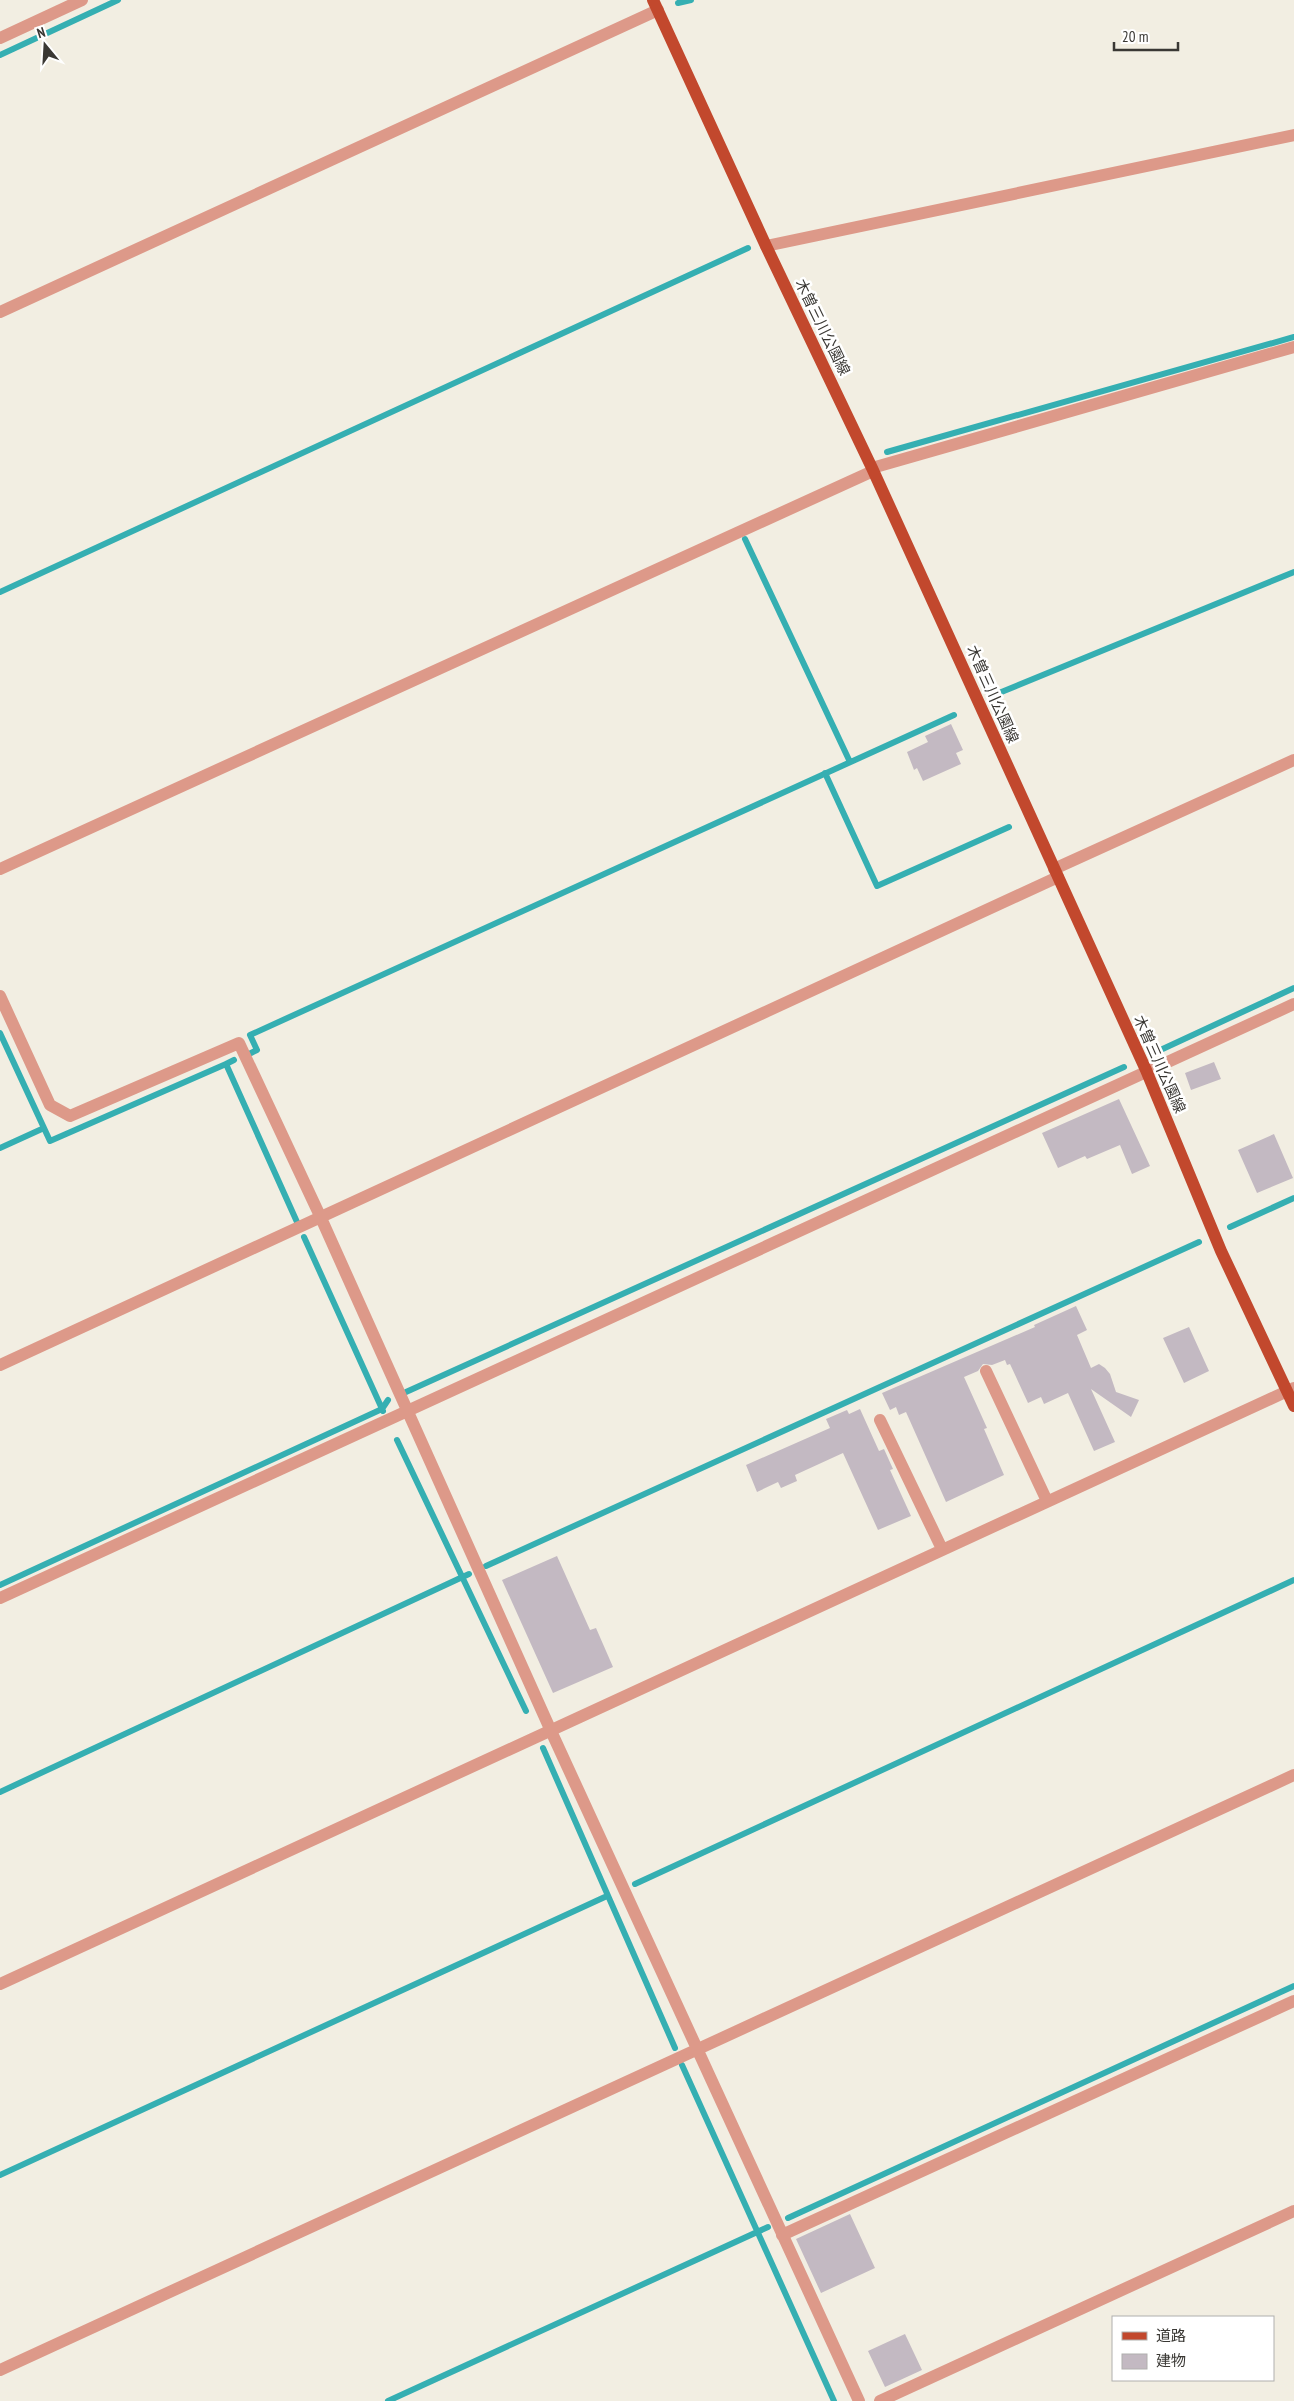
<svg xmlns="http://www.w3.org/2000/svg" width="1294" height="2401" viewBox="0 0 1294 2401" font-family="'PT Sans Narrow','Noto Sans JP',sans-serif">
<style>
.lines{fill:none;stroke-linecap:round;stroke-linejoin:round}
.stream{stroke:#35afb2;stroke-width:6}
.building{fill:#c3b9c2}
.minor{stroke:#dd9989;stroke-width:12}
.major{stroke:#c2482d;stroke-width:12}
.labels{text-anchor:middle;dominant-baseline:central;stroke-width:5;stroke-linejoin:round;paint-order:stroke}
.street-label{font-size:15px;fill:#3a3834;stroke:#fff}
</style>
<rect width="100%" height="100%" fill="#f2eee2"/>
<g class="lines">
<!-- stream -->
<path class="stream" d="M 678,3 L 691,0
M 0,55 L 118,0
M 887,452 L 1294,337
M 745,539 L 850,762
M 0,592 L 748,248
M 999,693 L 1294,572
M 825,773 L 877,886 L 1009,827
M 0,1033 L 50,1141 L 226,1064 L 297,1222
M 251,1053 L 257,1050 L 250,1035 L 954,715
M 1154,1053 L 1294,988
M 226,1064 L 234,1060
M 0,1148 L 44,1128
M 1230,1227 L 1294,1198
M 304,1237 L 383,1411
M 406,1392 L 1124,1067
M 397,1440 L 526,1711
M 486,1566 L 1199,1242
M 0,1585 L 382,1409 L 388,1400
M 543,1748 L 675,2048
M 0,1792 L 469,1574
M 635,1884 L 1294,1580
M 682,2065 L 834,2401
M 0,2175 L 607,1896
M 788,2218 L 1294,1986
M 388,2401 L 768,2227"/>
</g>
<!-- building -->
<path class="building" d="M 951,724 L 963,750 L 956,753 L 961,764 L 923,781 L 917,768 L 914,770 L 907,752 L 928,742 L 925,736 Z
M 1214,1062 L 1221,1079 L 1191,1090 L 1185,1073 Z
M 1119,1099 L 1150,1166 L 1132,1174 L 1120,1145 L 1087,1159 L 1085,1156 L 1058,1168 L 1042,1133 Z
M 1274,1134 L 1293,1178 L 1257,1193 L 1238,1150 Z
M 1076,1306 L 1087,1330 L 1077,1335 L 1091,1368 L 1099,1364 L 1105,1368 L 1110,1374 L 1116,1392 L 1139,1400 L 1131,1417 L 1091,1389 L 1115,1442 L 1094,1451 L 1068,1393 L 1044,1404 L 1041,1397 L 1028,1403 L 1010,1364 L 1007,1365 L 1005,1360 L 992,1365 L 983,1364 L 978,1371 L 964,1377 L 987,1428 L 984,1429 L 1004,1475 L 946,1502 L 906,1412 L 899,1415 L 896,1407 L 890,1410 L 882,1393 L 1035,1327 L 1034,1325 Z
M 1189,1327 L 1209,1371 L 1184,1383 L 1163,1338 Z
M 860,1409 L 879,1451 L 884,1449 L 893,1469 L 890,1470 L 911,1516 L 878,1530 L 843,1453 L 795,1475 L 797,1481 L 781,1488 L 778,1482 L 757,1492 L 746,1465 L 830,1428 L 826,1419 L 847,1410 L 849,1414 Z
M 557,1556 L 590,1630 L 596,1628 L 613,1667 L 553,1693 L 502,1580 Z
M 850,2214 L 875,2268 L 821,2293 L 796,2239 Z
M 905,2334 L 922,2370 L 885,2387 L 868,2351 Z"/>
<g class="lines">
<!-- minor -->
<path class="minor" d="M 0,38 L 82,0
M 766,246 L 1294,135
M 0,312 L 658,10
M 872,468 L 1294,347
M 0,869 L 873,471
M 1054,869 L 1294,760
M 0,996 L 50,1105 L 70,1116 L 239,1043 L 321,1218 L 551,1731 L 859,2401
M 0,1365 L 1058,877
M 986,1371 L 1047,1501
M 880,1420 L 942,1549
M 0,1598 L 1294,1004
M 0,1984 L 1294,1388
M 782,2235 L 1294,2001
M 0,2370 L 1294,1775
M 880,2401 L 1294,2211"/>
<!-- major -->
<path class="major" d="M 653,0 L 766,246 L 872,468 L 1146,1070 L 1221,1251 L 1294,1406"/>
</g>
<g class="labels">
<!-- street labels -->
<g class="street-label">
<text transform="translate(823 327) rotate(64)">木曽三川公園線</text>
<text transform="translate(993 694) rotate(66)">木曽三川公園線</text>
<text transform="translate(1160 1064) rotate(66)">木曽三川公園線</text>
</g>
</g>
<!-- legend -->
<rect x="1112" y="2316" width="162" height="65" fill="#ffffff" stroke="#b0afae"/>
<rect x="1122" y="2332" width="25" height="8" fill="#c2482d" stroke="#b0afae"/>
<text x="1156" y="2341" font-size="15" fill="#3a3834">道路</text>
<rect x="1122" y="2354" width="25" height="15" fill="#c3b9c2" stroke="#b0afae"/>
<text x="1156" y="2366" font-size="15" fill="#3a3834">建物</text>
<!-- north arrow -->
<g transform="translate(45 45) rotate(342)" stroke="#ffffff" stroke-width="4" paint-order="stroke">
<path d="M0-4L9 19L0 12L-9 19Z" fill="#3a3834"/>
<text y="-8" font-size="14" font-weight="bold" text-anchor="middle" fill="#3a3834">N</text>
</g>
<!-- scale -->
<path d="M1114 42v8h64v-8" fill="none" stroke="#3a3834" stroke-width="2.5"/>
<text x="1122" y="42" font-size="15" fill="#3a3834" stroke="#ffffff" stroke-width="4" paint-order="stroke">20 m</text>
</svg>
